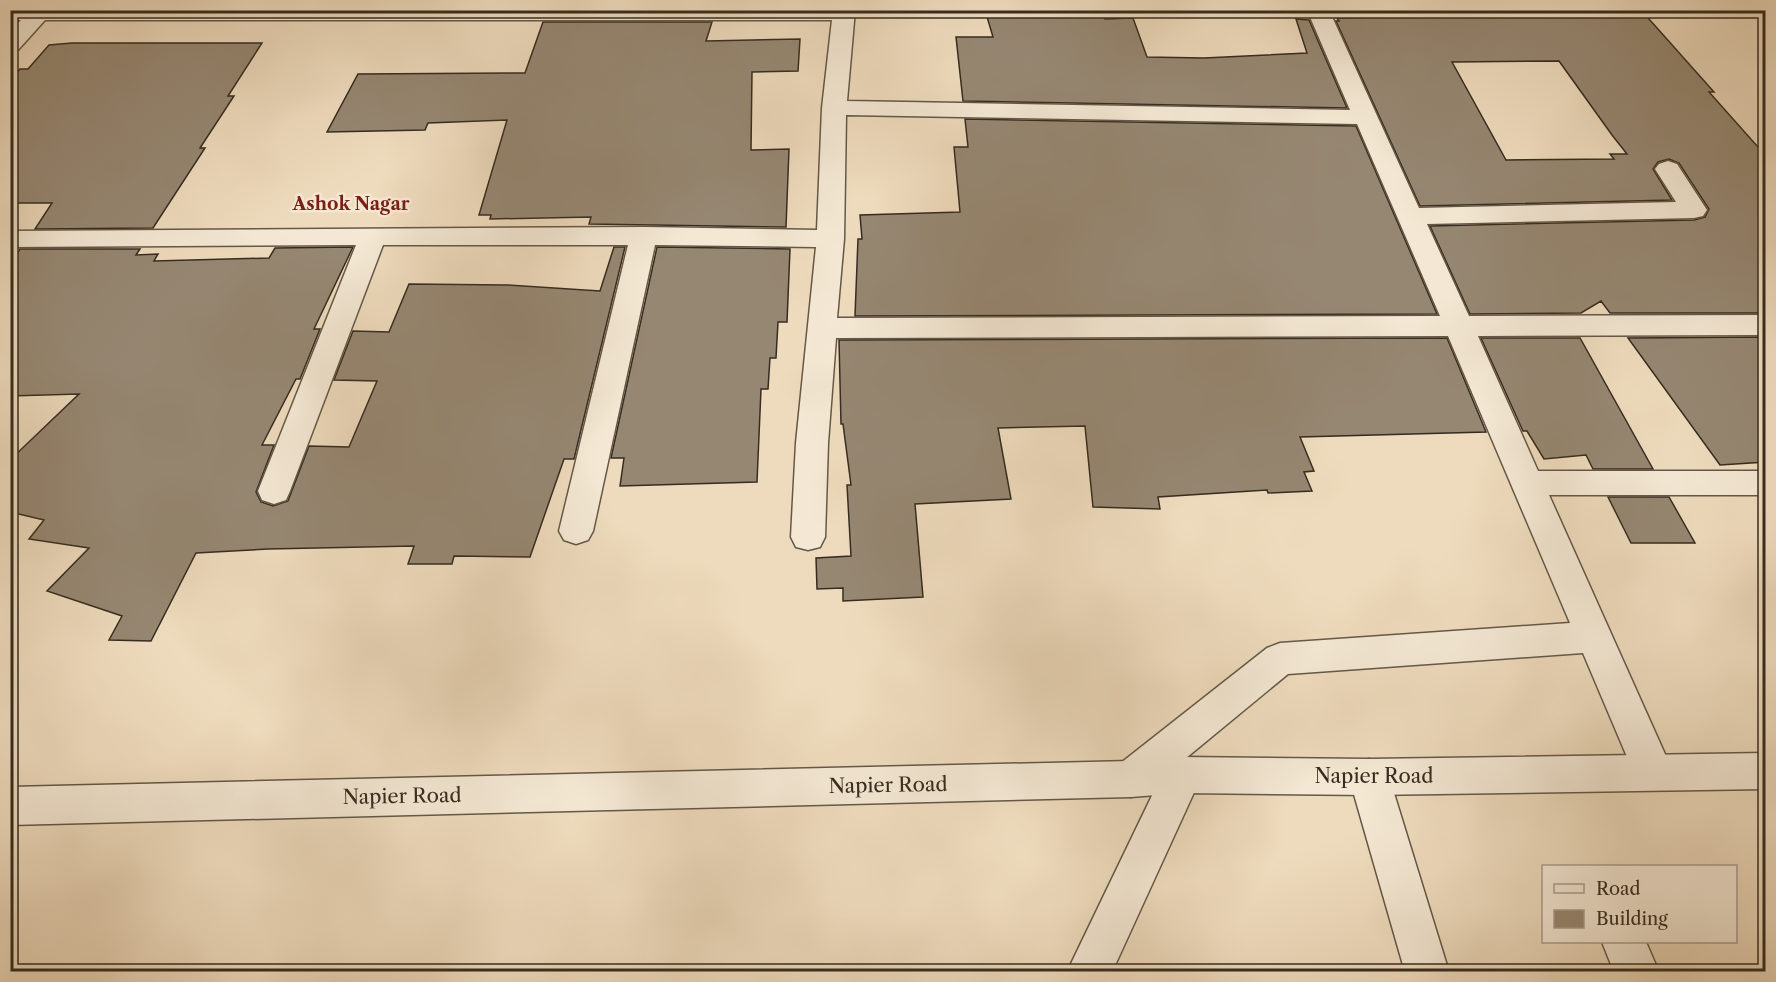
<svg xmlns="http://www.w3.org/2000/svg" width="1776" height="982" viewBox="0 0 1776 982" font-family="'Libre Caslon Text',serif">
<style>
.building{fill:#968772;stroke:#362c20;stroke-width:1.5;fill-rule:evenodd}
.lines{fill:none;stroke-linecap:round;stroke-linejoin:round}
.minor-casing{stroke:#645847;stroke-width:3}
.tertiary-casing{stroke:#645847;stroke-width:3}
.minor{fill:#f4e8d4;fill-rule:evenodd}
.tertiary{fill:#f4e8d4;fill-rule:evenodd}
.labels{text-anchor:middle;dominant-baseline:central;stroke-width:5;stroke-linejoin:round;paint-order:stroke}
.far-district-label{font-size:18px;font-weight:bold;fill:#7a1f14;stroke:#f4e8d4}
.near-street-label{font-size:20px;fill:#362c20;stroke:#f4e8d4}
</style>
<rect width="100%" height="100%" fill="#eedbbd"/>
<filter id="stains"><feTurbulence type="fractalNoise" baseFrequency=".00333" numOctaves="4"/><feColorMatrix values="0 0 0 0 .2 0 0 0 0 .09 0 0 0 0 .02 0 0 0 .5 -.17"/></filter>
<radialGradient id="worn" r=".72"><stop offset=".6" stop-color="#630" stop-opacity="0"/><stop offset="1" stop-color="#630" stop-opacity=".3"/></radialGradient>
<!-- building -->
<path class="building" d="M 985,10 L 1102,10 L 1105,19 L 1133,18 L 1147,57 L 1204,58 L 1307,53 L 1296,19 L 1309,20 L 1347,108 L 963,101 L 956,37 L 993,37 Z
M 1384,10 L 1641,10 L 1714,92 L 1709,92 L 1766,156 L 1766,313 L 1610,313 L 1601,301 L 1581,313 L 1470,314 L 1430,226 L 1694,220 L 1705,217 L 1709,209 L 1679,163 L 1669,159 L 1658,162 L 1653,169 L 1672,200 L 1420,206 L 1336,21 L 1339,21 L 1337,18 L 1388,17 ZM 1559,61 L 1612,135 L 1627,154 L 1610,154 L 1614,159 L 1506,160 L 1452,62 Z
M 543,22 L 712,22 L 706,41 L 800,39 L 798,71 L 752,72 L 751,150 L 789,149 L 786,227 L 589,224 L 591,217 L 490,219 L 491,215 L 479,215 L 507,120 L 428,123 L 425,130 L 327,132 L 358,74 L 525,73 Z
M 72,43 L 262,43 L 228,96 L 234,96 L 200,148 L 205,148 L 153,228 L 35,229 L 52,203 L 10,203 L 10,80 L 20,69 L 28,69 L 49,45 Z
M 965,119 L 1356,126 L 1437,314 L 855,316 L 858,239 L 862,239 L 860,215 L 960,212 L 954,147 L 968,147 Z
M 353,247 L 314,329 L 320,329 L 300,379 L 296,379 L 262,445 L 274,445 L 256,492 L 261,502 L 273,506 L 288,501 L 309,446 L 349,447 L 377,381 L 334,380 L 353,331 L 389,332 L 409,284 L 508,285 L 600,291 L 614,247 L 625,247 L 574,459 L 564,459 L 530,557 L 454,556 L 452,564 L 408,564 L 414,546 L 268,549 L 196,553 L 151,641 L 109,640 L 122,616 L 47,591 L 89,548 L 29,539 L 44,520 L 10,512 L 10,460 L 79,394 L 10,396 L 10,264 L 20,249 L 140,249 L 136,255 L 158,254 L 154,261 L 269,258 L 275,248 Z
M 657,247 L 790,249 L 787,322 L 778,322 L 776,358 L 770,358 L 768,389 L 761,389 L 757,482 L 620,486 L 624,458 L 611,458 Z
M 1766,337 L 1766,462 L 1720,465 L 1628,338 Z
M 1447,338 L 1486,432 L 1300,437 L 1314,471 L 1304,472 L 1312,491 L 1268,493 L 1267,490 L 1158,497 L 1160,509 L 1093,507 L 1085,426 L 998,428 L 1011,499 L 915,504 L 923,597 L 843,601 L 843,588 L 817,589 L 816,558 L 851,556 L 847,485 L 851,485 L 843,424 L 841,424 L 839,340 Z
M 1481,338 L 1580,338 L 1653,469 L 1593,469 L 1586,455 L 1544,459 L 1527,431 L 1523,431 Z
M 1608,497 L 1669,497 L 1695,543 L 1631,543 Z"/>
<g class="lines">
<defs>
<path id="minor" d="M 10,10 L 855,10 L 847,101 L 1350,110 L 1307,10 L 1329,10 L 1419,208 L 1676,202 L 1655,169 L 1659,164 L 1668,161 L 1677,164 L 1707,210 L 1703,216 L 1694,218 L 1427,224 L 1469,316 L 1766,315 L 1766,335 L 1478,336 L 1538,471 L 1766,471 L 1766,495 L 1549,495 L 1673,772 L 1667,785 L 1653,790 L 1639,785 L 1583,653 L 1288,674 L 1186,758 L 1196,762 L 1202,775 L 1112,972 L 1067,972 L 1159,781 L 1145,792 L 1131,797 L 1117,792 L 1111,779 L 1117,766 L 1267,648 L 1280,643 L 1570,623 L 1448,336 L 836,338 L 828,443 L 825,537 L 820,547 L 808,550 L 796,547 L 791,537 L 796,443 L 816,247 L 655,245 L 593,531 L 588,540 L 576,544 L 564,540 L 559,531 L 628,245 L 383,245 L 290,491 L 286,500 L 274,504 L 262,500 L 258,491 L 356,245 L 10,247 L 10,231 L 644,227 L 817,230 L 822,108 L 832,20 L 45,20 L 18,50 L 10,52 L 10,31 L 21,20 L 10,20 ZM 846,115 L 1357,124 L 1440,316 L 837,318 L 844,239 Z
M 1369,759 L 1383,764 L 1389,777 L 1449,972 L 1405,972 L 1349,777 L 1355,764 Z
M 1602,942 L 1646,942 L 1659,972 L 1614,972 Z"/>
<path id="tertiary" d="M 1766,753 L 1766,789 L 1369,795 L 1182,793 L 1131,797 L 10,825 L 10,787 L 1131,761 L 1182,757 L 1369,759 Z"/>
</defs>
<!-- minor casing -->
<use href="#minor" class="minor-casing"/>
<!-- tertiary casing -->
<use href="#tertiary" class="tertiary-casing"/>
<!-- minor -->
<use href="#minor" class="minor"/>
<!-- tertiary -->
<use href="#tertiary" class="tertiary"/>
</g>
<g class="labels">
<!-- far-district labels -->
<g class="far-district-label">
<text x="351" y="204">Ashok Nagar</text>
</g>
<!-- near-street labels -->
<g class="near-street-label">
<text x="1374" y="776">Napier Road</text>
<text transform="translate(888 785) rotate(-1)">Napier Road</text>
<text transform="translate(402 796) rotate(-1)">Napier Road</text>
</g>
</g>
<!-- margin -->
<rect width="1776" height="982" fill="none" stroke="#eedbbd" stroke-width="36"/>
<rect x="12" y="12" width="1752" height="958" fill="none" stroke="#362c20" stroke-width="3"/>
<rect x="18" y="18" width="1740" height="946" fill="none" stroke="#362c20" stroke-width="1.5"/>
<!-- legend -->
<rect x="1542" y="865" width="195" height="78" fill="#f4e8d4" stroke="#a89d8c" stroke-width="1.5"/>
<rect x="1554" y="884" width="30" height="9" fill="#f4e8d4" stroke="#a89d8c" stroke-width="1.5"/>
<text x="1596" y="895" font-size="18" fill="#362c20">Road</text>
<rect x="1554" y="910" width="30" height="18" fill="#968772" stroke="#a89d8c" stroke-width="1.5"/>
<text x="1596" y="925" font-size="18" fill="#362c20">Building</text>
<rect width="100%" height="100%" filter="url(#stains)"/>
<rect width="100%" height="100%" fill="url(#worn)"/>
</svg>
